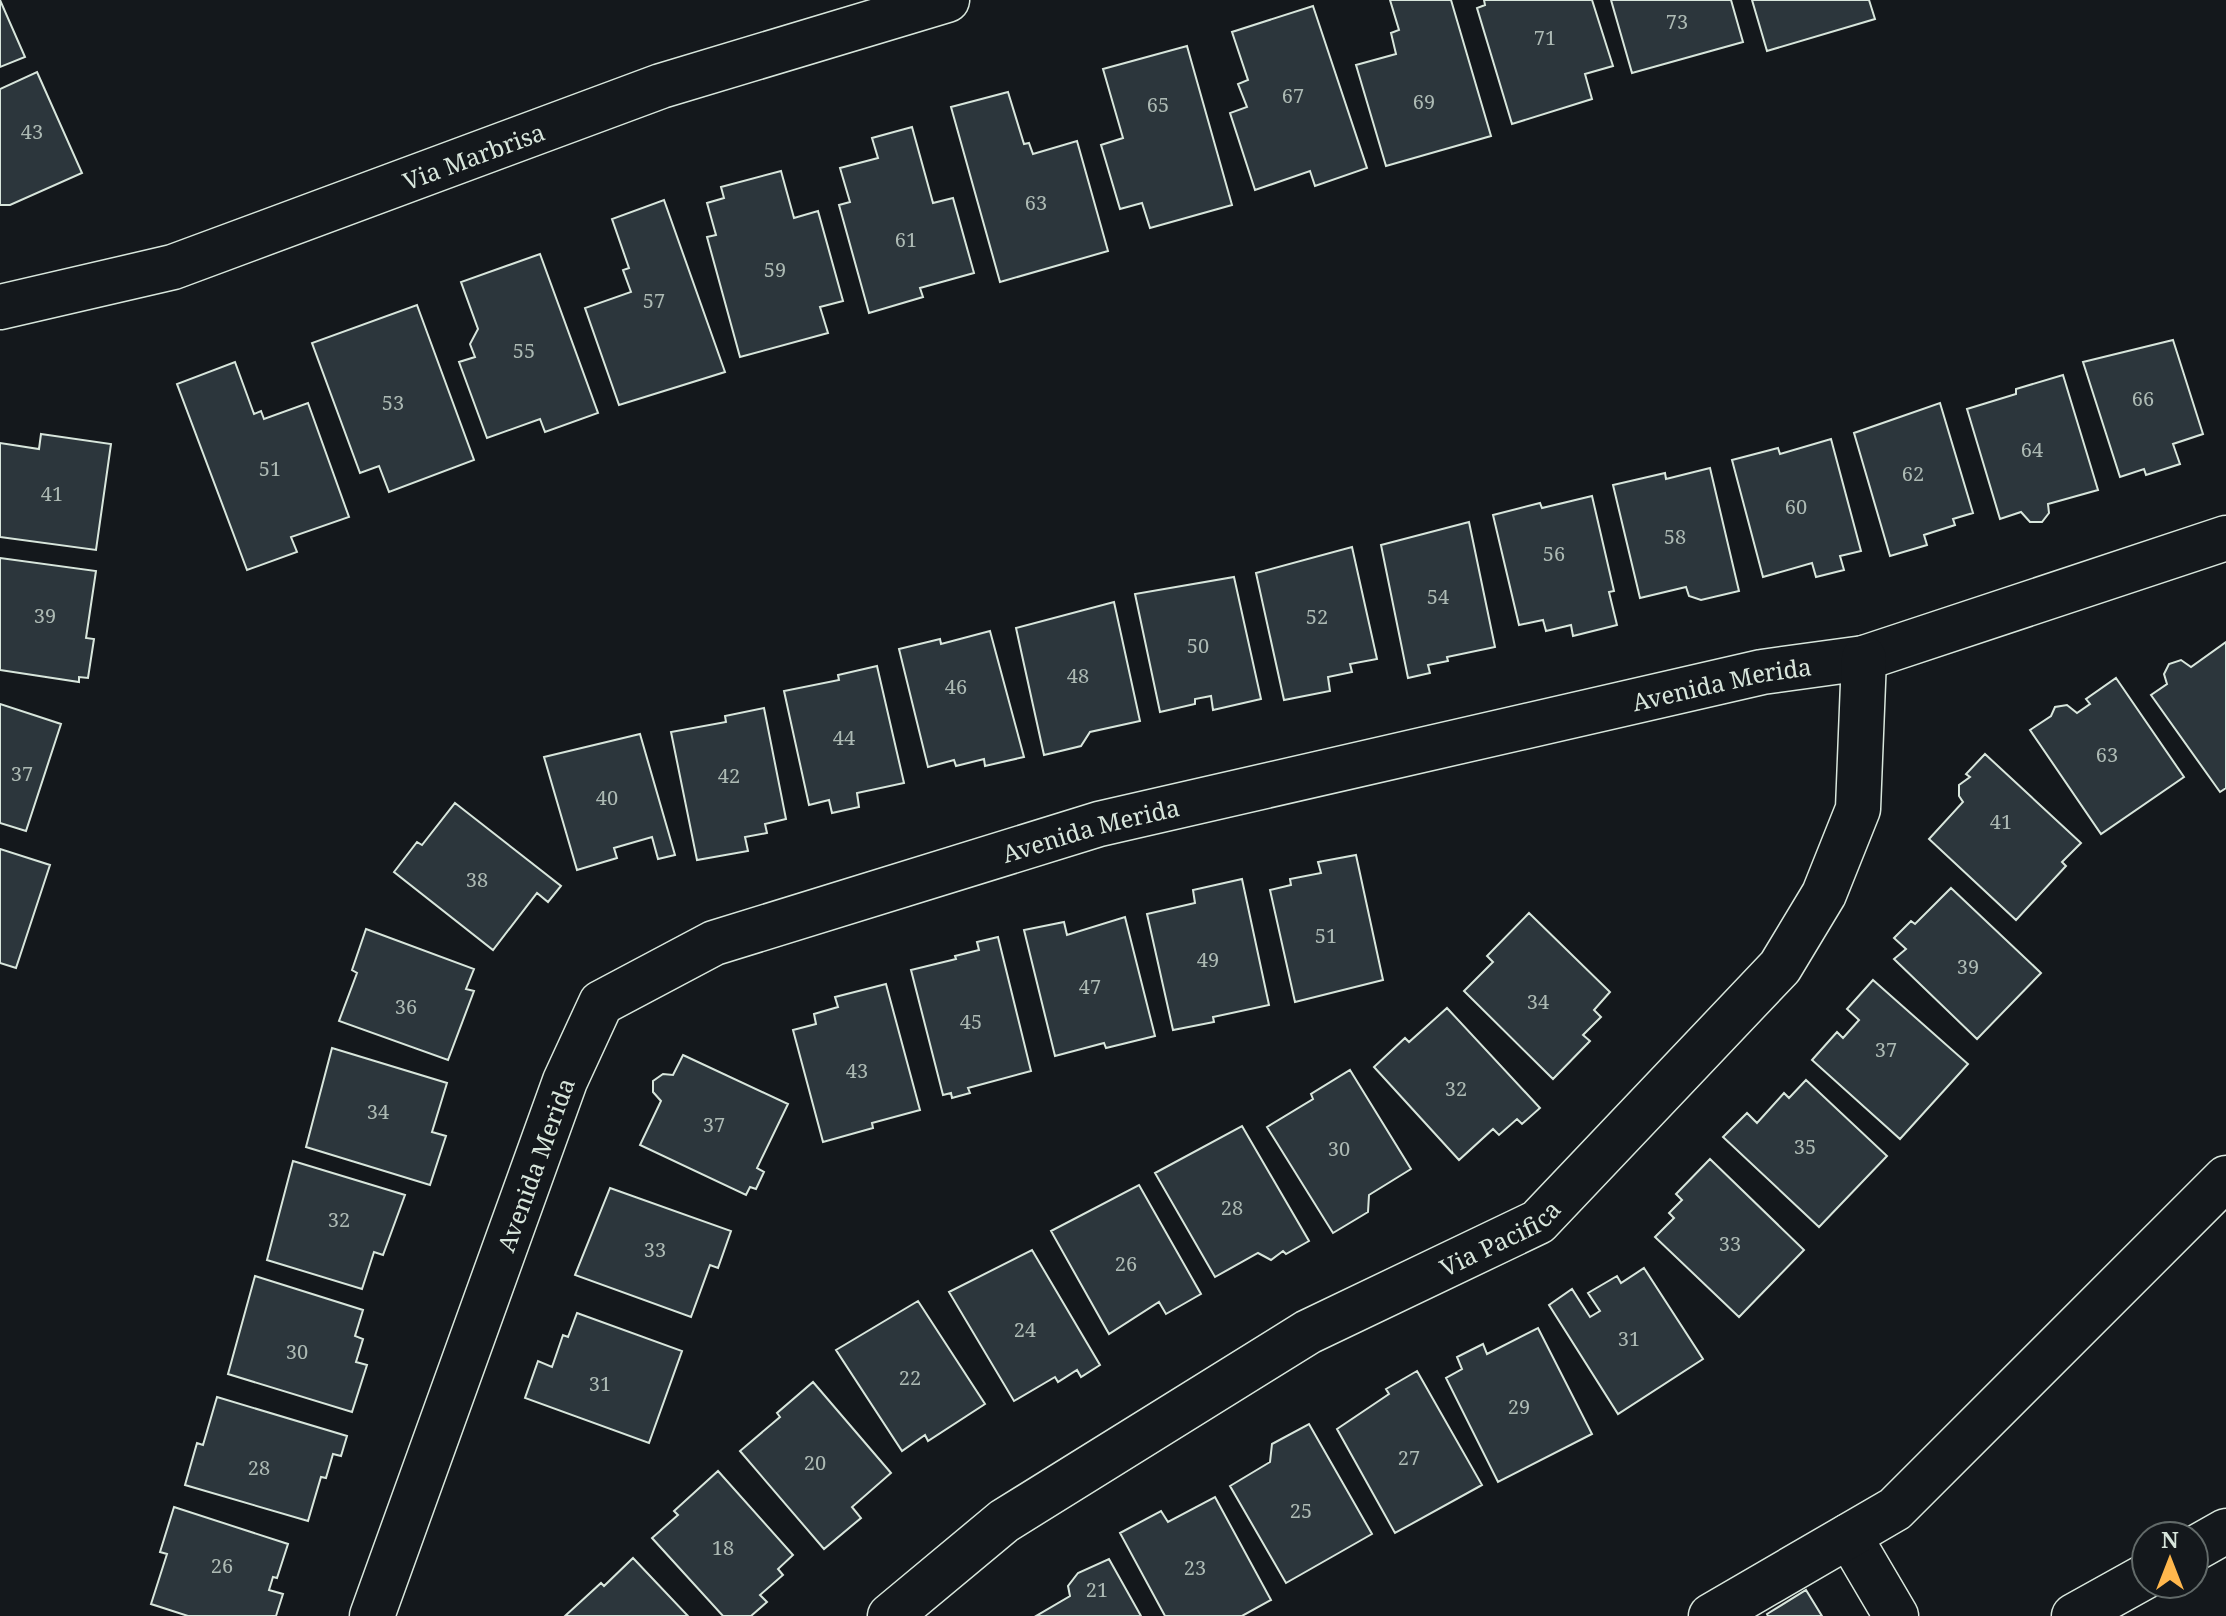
<svg xmlns="http://www.w3.org/2000/svg" width="2226" height="1616" viewBox="0 0 2226 1616" font-family="'Noto Serif',serif">
<style>
.building{fill:#2c363c;stroke:#d8e6dc;stroke-width:2}
.lines{fill:none;stroke-linecap:round;stroke-linejoin:round}
.minor-casing{stroke:#d8e6dc;stroke-width:47}
.minor{stroke:#14181c;stroke-width:44}
.labels{text-anchor:middle;dominant-baseline:central;stroke-width:6;stroke-linejoin:round;paint-order:stroke}
.number-label{font-size:20px;fill:#adbab4}
.street-label{font-size:24px;fill:#d8e6dc;stroke:#14181c}
</style>
<rect width="100%" height="100%" fill="#14181c"/>
<!-- building -->
<path class="building" d="M 0,0 L 25,57 L 0,67 Z
M 1390,0 L 1451,0 L 1491,136 L 1386,166 L 1356,65 L 1396,54 L 1391,33 L 1399,30 Z
M 1484,0 L 1592,0 L 1613,66 L 1585,74 L 1592,99 L 1512,124 L 1477,8 L 1485,5 Z
M 1611,0 L 1731,0 L 1743,42 L 1632,73 Z
M 1752,0 L 1869,0 L 1875,19 L 1767,51 Z
M 1313,6 L 1367,168 L 1315,186 L 1310,171 L 1255,190 L 1230,113 L 1247,107 L 1238,84 L 1248,80 L 1232,32 Z
M 1187,46 L 1232,205 L 1150,228 L 1142,203 L 1120,209 L 1101,145 L 1123,138 L 1103,69 Z
M 37,72 L 82,173 L 10,205 L 0,205 L 0,89 Z
M 1008,92 L 1024,144 L 1029,143 L 1033,154 L 1077,141 L 1108,251 L 1000,282 L 951,107 Z
M 912,127 L 933,203 L 953,198 L 974,273 L 920,288 L 923,297 L 869,313 L 839,205 L 850,202 L 840,168 L 878,158 L 872,138 Z
M 781,171 L 794,218 L 818,211 L 843,301 L 820,307 L 828,333 L 740,357 L 707,237 L 716,235 L 707,203 L 724,198 L 721,187 Z
M 664,200 L 725,372 L 619,405 L 585,308 L 631,292 L 623,270 L 629,268 L 612,219 Z
M 540,254 L 598,413 L 545,432 L 540,419 L 487,438 L 459,362 L 475,357 L 470,344 L 478,329 L 461,282 Z
M 417,305 L 474,460 L 389,492 L 379,466 L 360,473 L 312,343 Z
M 2173,340 L 2203,434 L 2173,444 L 2180,464 L 2146,475 L 2144,469 L 2120,477 L 2083,362 Z
M 235,362 L 254,414 L 261,411 L 264,419 L 308,403 L 349,517 L 291,537 L 297,552 L 247,570 L 177,384 Z
M 2063,375 L 2098,490 L 2048,504 L 2049,513 L 2042,522 L 2030,522 L 2021,512 L 2000,519 L 1967,409 L 2016,394 L 2016,389 Z
M 1940,403 L 1973,513 L 1953,519 L 1955,525 L 1924,535 L 1927,545 L 1890,556 L 1854,433 Z
M 41,434 L 111,444 L 96,550 L 0,537 L 0,443 L 39,449 Z
M 1831,439 L 1861,551 L 1840,556 L 1844,570 L 1816,577 L 1812,563 L 1763,577 L 1732,460 L 1778,448 L 1780,454 Z
M 1710,468 L 1739,591 L 1701,600 L 1689,596 L 1686,587 L 1640,598 L 1613,485 L 1665,473 L 1666,479 Z
M 1592,496 L 1614,591 L 1609,592 L 1617,625 L 1573,636 L 1571,625 L 1546,631 L 1543,620 L 1519,625 L 1493,515 L 1540,503 L 1542,508 Z
M 1469,522 L 1495,647 L 1447,657 L 1448,661 L 1428,665 L 1430,673 L 1408,678 L 1381,545 Z
M 1352,547 L 1377,659 L 1350,664 L 1352,672 L 1328,677 L 1330,691 L 1284,700 L 1256,573 Z
M 0,558 L 96,571 L 86,638 L 94,639 L 88,678 L 79,677 L 79,682 L 0,670 Z
M 1234,577 L 1261,699 L 1213,710 L 1211,696 L 1195,699 L 1195,704 L 1160,712 L 1135,594 Z
M 1114,602 L 1140,721 L 1090,732 L 1081,746 L 1044,755 L 1016,628 Z
M 990,631 L 1024,757 L 985,766 L 984,759 L 956,766 L 954,760 L 928,767 L 899,649 L 940,639 L 941,644 Z
M 2226,642 L 2226,788 L 2220,792 L 2151,695 L 2167,684 L 2164,674 L 2169,664 L 2181,660 L 2191,667 Z
M 877,666 L 904,783 L 857,793 L 859,807 L 832,813 L 829,800 L 809,805 L 784,691 L 839,680 L 838,675 Z
M 2116,678 L 2184,777 L 2101,834 L 2030,730 L 2051,716 L 2055,707 L 2067,705 L 2077,713 L 2090,704 L 2086,699 Z
M 0,704 L 61,724 L 26,831 L 0,823 Z
M 764,708 L 786,819 L 765,824 L 767,833 L 745,837 L 748,851 L 697,860 L 671,732 L 726,722 L 725,716 Z
M 640,734 L 675,855 L 658,859 L 652,837 L 614,848 L 617,858 L 577,870 L 544,757 Z
M 1985,754 L 2081,843 L 2062,862 L 2066,866 L 2016,920 L 1929,839 L 1963,802 L 1959,796 L 1959,785 L 1970,777 L 1966,774 Z
M 455,803 L 561,886 L 548,902 L 537,893 L 493,950 L 394,872 L 417,842 L 422,845 Z
M 0,849 L 50,865 L 16,968 L 0,963 Z
M 1356,855 L 1383,980 L 1295,1002 L 1270,890 L 1291,885 L 1290,879 L 1321,873 L 1318,862 Z
M 1242,879 L 1269,1005 L 1213,1017 L 1214,1022 L 1173,1030 L 1147,914 L 1195,903 L 1193,890 Z
M 1951,888 L 2041,973 L 1977,1039 L 1894,959 L 1906,949 L 1894,938 L 1911,921 L 1915,924 Z
M 1529,913 L 1610,992 L 1594,1010 L 1601,1017 L 1583,1035 L 1590,1041 L 1553,1079 L 1464,991 L 1493,962 L 1487,956 Z
M 1125,917 L 1155,1036 L 1106,1048 L 1104,1043 L 1055,1056 L 1024,930 L 1064,922 L 1067,935 Z
M 366,929 L 474,969 L 466,989 L 474,991 L 448,1060 L 339,1021 L 357,973 L 352,970 Z
M 998,937 L 1031,1071 L 968,1088 L 970,1093 L 952,1098 L 951,1093 L 943,1095 L 911,970 L 956,959 L 955,956 L 979,950 L 977,942 Z
M 1873,980 L 1968,1064 L 1900,1139 L 1812,1060 L 1837,1032 L 1843,1038 L 1859,1020 L 1847,1009 Z
M 886,984 L 920,1110 L 872,1123 L 873,1128 L 823,1142 L 793,1030 L 816,1024 L 814,1014 L 838,1007 L 835,997 Z
M 1447,1008 L 1540,1108 L 1522,1124 L 1517,1119 L 1499,1135 L 1493,1129 L 1459,1160 L 1374,1067 L 1405,1038 L 1409,1042 Z
M 332,1048 L 447,1083 L 432,1132 L 446,1136 L 430,1185 L 306,1147 Z
M 683,1055 L 788,1104 L 757,1168 L 764,1172 L 756,1189 L 750,1187 L 746,1195 L 640,1145 L 661,1101 L 653,1092 L 653,1081 L 663,1074 L 673,1075 Z
M 1350,1070 L 1411,1169 L 1369,1195 L 1368,1212 L 1333,1233 L 1267,1127 L 1313,1099 L 1311,1094 Z
M 1806,1080 L 1887,1156 L 1819,1227 L 1723,1137 L 1747,1113 L 1757,1123 L 1784,1093 L 1789,1098 Z
M 1242,1126 L 1309,1241 L 1286,1254 L 1283,1251 L 1271,1260 L 1258,1253 L 1215,1277 L 1155,1173 Z
M 1710,1159 L 1804,1250 L 1739,1317 L 1655,1237 L 1674,1218 L 1669,1213 L 1682,1200 L 1676,1194 Z
M 293,1161 L 405,1195 L 383,1255 L 374,1252 L 362,1289 L 267,1260 Z
M 1139,1185 L 1201,1294 L 1166,1314 L 1159,1302 L 1109,1334 L 1051,1231 Z
M 610,1188 L 731,1231 L 718,1268 L 710,1265 L 691,1317 L 575,1275 Z
M 1032,1250 L 1100,1365 L 1081,1377 L 1077,1370 L 1058,1382 L 1055,1377 L 1014,1401 L 949,1292 Z
M 1644,1268 L 1703,1359 L 1618,1414 L 1549,1305 L 1572,1289 L 1590,1317 L 1600,1311 L 1588,1293 L 1617,1276 L 1621,1283 Z
M 255,1276 L 363,1310 L 355,1336 L 363,1339 L 356,1362 L 367,1365 L 352,1412 L 228,1374 Z
M 918,1301 L 985,1404 L 928,1441 L 925,1435 L 902,1451 L 836,1350 Z
M 577,1313 L 682,1351 L 649,1443 L 525,1398 L 538,1361 L 552,1367 L 563,1335 L 568,1337 Z
M 1538,1328 L 1592,1434 L 1498,1482 L 1446,1378 L 1462,1369 L 1457,1357 L 1483,1344 L 1487,1354 Z
M 1417,1371 L 1482,1485 L 1395,1533 L 1337,1429 L 1389,1394 L 1386,1389 Z
M 813,1382 L 891,1473 L 852,1507 L 861,1518 L 824,1549 L 740,1451 L 780,1417 L 777,1413 Z
M 217,1397 L 347,1436 L 341,1456 L 333,1454 L 326,1478 L 321,1477 L 308,1521 L 185,1485 L 197,1443 L 203,1445 Z
M 1309,1424 L 1372,1534 L 1286,1583 L 1230,1486 L 1270,1462 L 1272,1444 Z
M 718,1471 L 793,1555 L 778,1569 L 783,1575 L 760,1595 L 767,1602 L 751,1616 L 723,1616 L 652,1538 L 678,1515 L 674,1511 Z
M 1215,1497 L 1271,1600 L 1242,1616 L 1165,1616 L 1120,1533 L 1161,1511 L 1168,1522 Z
M 174,1507 L 288,1544 L 277,1578 L 273,1577 L 269,1590 L 283,1594 L 276,1616 L 188,1616 L 151,1604 L 167,1554 L 160,1552 Z
M 633,1558 L 688,1616 L 565,1616 L 601,1583 L 604,1586 Z
M 1109,1559 L 1141,1616 L 1036,1616 L 1070,1596 L 1068,1586 L 1078,1573 Z
M 1806,1590 L 1822,1616 L 1768,1616 L 1767,1614 Z"/>
<g class="lines">
<defs>
<g id="minor">
<path id="s1" d="M 0,307 L 173,267 L 661,86 L 947,0"/>
<path d="M 1849,1536 L 1896,1616"/>
<path d="M 2194,1549 L 2226,1531"/>
<path id="s2" d="M 372,1616 L 565,1081 L 601,1003 L 714,943 L 1099,824 L 1762,672 L 1864,658 L 2226,538"/>
<path id="s3" d="M 890,1616 L 1004,1521 L 1308,1332 L 1538,1222 L 1780,967 L 1824,894 L 1858,809 L 1864,658"/>
<path d="M 1711,1616 L 1895,1509 L 2226,1178"/>
<path d="M 2074,1616 L 2146,1576"/>
</g>
</defs>
<!-- minor casing -->
<use href="#minor" class="minor-casing"/>
<!-- minor -->
<use href="#minor" class="minor"/>
</g>
<g class="labels">
<!-- number labels -->
<g class="number-label">
<text x="1677" y="21">73</text>
<text x="1545" y="37">71</text>
<text x="1293" y="95">67</text>
<text x="1424" y="101">69</text>
<text x="1158" y="104">65</text>
<text x="32" y="131">43</text>
<text x="1036" y="202">63</text>
<text x="906" y="239">61</text>
<text x="775" y="269">59</text>
<text x="654" y="300">57</text>
<text x="524" y="350">55</text>
<text x="2143" y="398">66</text>
<text x="393" y="402">53</text>
<text x="2032" y="449">64</text>
<text x="270" y="468">51</text>
<text x="1913" y="473">62</text>
<text x="52" y="493">41</text>
<text x="1796" y="506">60</text>
<text x="1675" y="536">58</text>
<text x="1554" y="553">56</text>
<text x="1438" y="596">54</text>
<text x="45" y="615">39</text>
<text x="1317" y="616">52</text>
<text x="1198" y="645">50</text>
<text x="1078" y="675">48</text>
<text x="956" y="686">46</text>
<text x="844" y="737">44</text>
<text x="2107" y="754">63</text>
<text x="22" y="773">37</text>
<text x="729" y="775">42</text>
<text x="607" y="797">40</text>
<text x="2001" y="821">41</text>
<text x="477" y="879">38</text>
<text x="1326" y="935">51</text>
<text x="1208" y="959">49</text>
<text x="1968" y="966">39</text>
<text x="1090" y="986">47</text>
<text x="1538" y="1001">34</text>
<text x="406" y="1006">36</text>
<text x="971" y="1021">45</text>
<text x="1886" y="1049">37</text>
<text x="857" y="1070">43</text>
<text x="1456" y="1088">32</text>
<text x="378" y="1111">34</text>
<text x="714" y="1124">37</text>
<text x="1805" y="1146">35</text>
<text x="1339" y="1148">30</text>
<text x="1232" y="1207">28</text>
<text x="339" y="1219">32</text>
<text x="1730" y="1243">33</text>
<text x="655" y="1249">33</text>
<text x="1126" y="1263">26</text>
<text x="1025" y="1329">24</text>
<text x="1629" y="1338">31</text>
<text x="297" y="1351">30</text>
<text x="910" y="1377">22</text>
<text x="600" y="1383">31</text>
<text x="1519" y="1406">29</text>
<text x="1409" y="1457">27</text>
<text x="815" y="1462">20</text>
<text x="259" y="1467">28</text>
<text x="1301" y="1510">25</text>
<text x="723" y="1547">18</text>
<text x="222" y="1565">26</text>
<text x="1195" y="1567">23</text>
<text x="1097" y="1589">21</text>
</g>
<!-- street labels -->
<g class="street-label">
<text stroke="none"><textPath href="#s1" startOffset="498">Via Marbrisa</textPath></text>
<text stroke="none"><textPath href="#s2" startOffset="1824">Avenida Merida</textPath></text>
<text stroke="none"><textPath href="#s2" startOffset="1176">Avenida Merida</textPath></text>
<text stroke="none"><textPath href="#s2" startOffset="480">Avenida Merida</textPath></text>
<text stroke="none"><textPath href="#s3" startOffset="720">Via Pacifica</textPath></text>
</g>
</g>
<!-- north arrow -->
<g transform="translate(2170 1560)"><circle r="38" fill="#14181c" stroke="#626a69" stroke-width="2"/>
<path d="M0-6L14 30L0 20L-14 30Z" fill="#ffb74d"/>
<text y="-12" font-size="22" font-weight="bold" text-anchor="middle" fill="#d8e6dc">N</text>
</g>
</svg>
